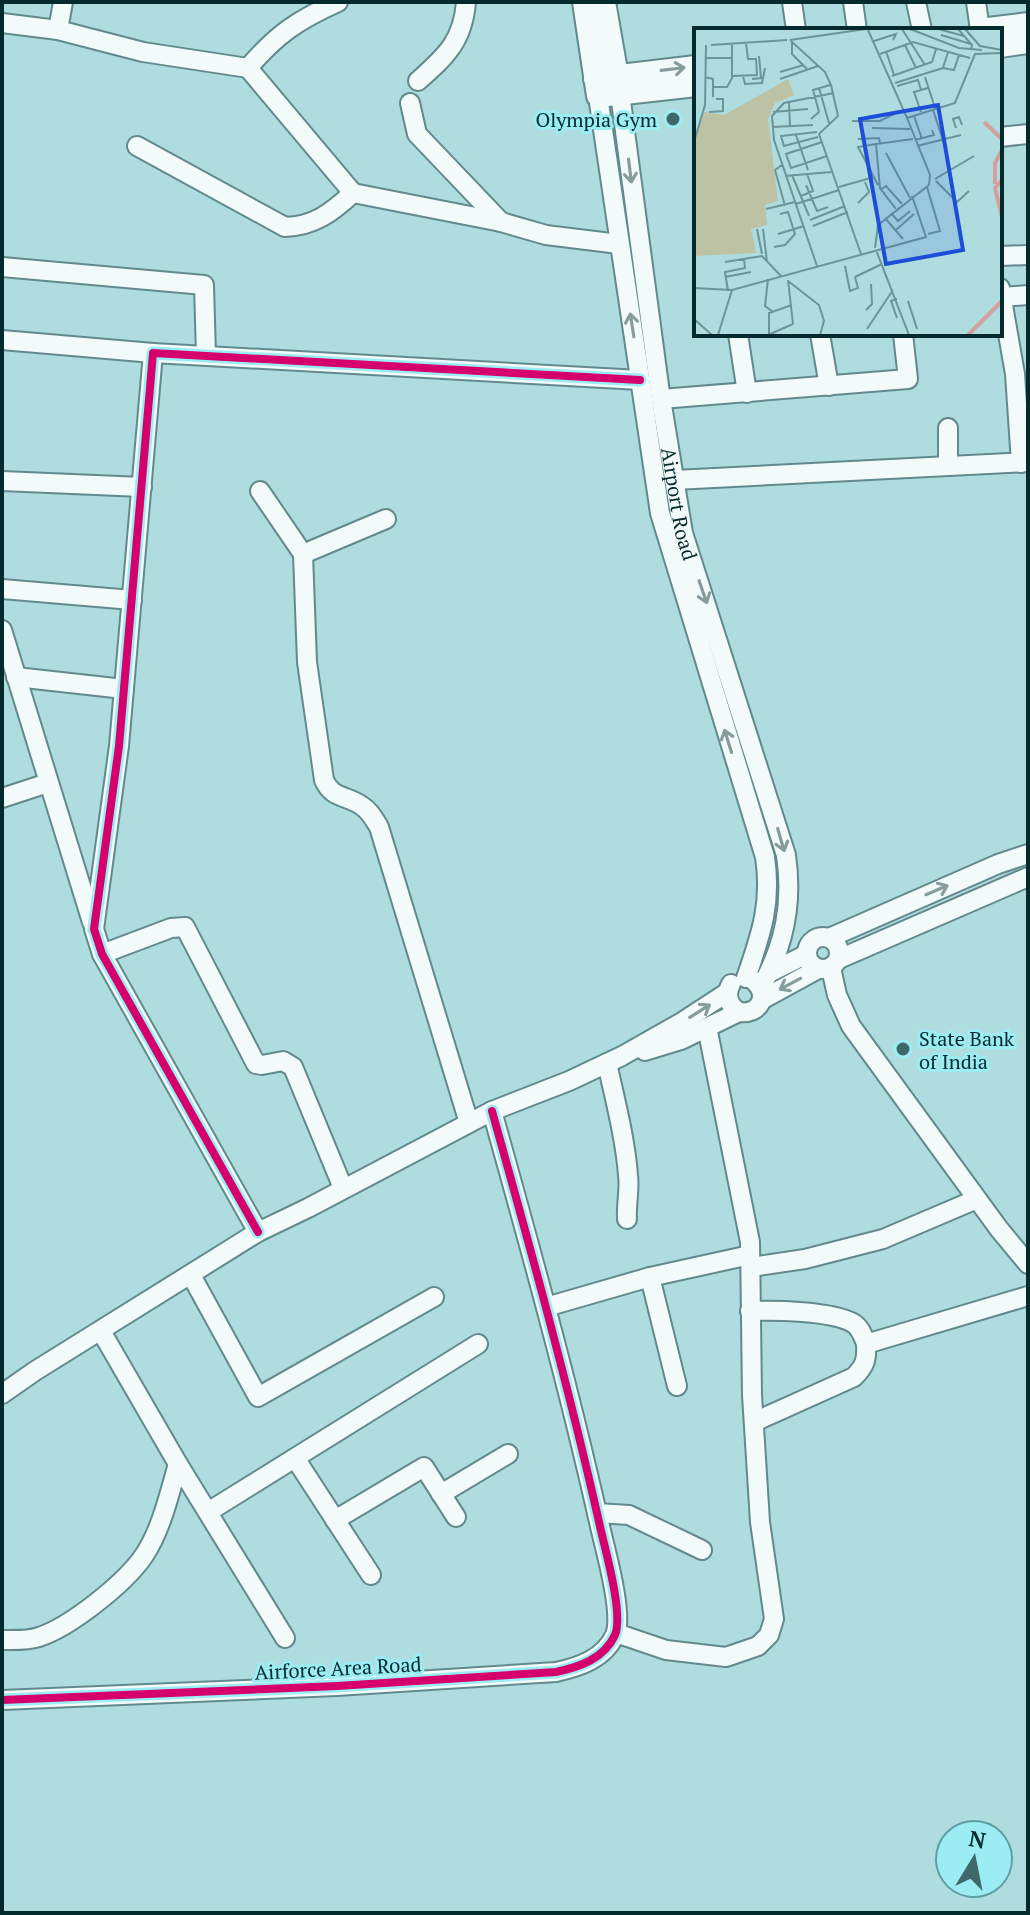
<svg xmlns="http://www.w3.org/2000/svg" width="1030" height="1915" viewBox="0 0 1030 1915" font-family="'PT Serif',serif">
<style>
.lines{fill:none;stroke-linecap:round;stroke-linejoin:round}
.minor-casing{stroke:#628a8d;stroke-width:22}
.major-casing{stroke:#628a8d;stroke-width:26}
.minor{stroke:#f3fafa;stroke-width:18}
.major{stroke:#f3fafa;stroke-width:22}
.cycleway-casing{stroke:#9bedf3;stroke-width:13}
.cycleway{stroke:#d6006c;stroke-width:8}
.oneway{stroke:#889c9e}
.poi-dot{fill:#40686b;stroke:#9bedf3;stroke-width:3}
.labels{text-anchor:middle;dominant-baseline:central;stroke-width:6;stroke-linejoin:round;paint-order:stroke}
.poi-label{font-size:20px;fill:#052a2d;stroke:#9bedf3;text-anchor:end}
.street-label{font-size:20px;fill:#052a2d;stroke:#9bedf3}
.inset-river{fill:none;stroke:#d1a09f;stroke-width:4}
.inset-road{fill:none;stroke:#6b9598;stroke-width:2}
.view{fill:#1d4ed8;fill-opacity:0.15;stroke:#1d4ed8;stroke-width:4}
.inset-edge{fill:none;stroke:#052a2d;stroke-width:4}
</style>
<rect width="100%" height="100%" fill="#afdcdf"/>
<g class="lines">
<defs>
<g id="minor">
<path d="M 792,2 L 796,30"/>
<path d="M 853,2 L 857,30"/>
<path d="M 916,2 L 922,30"/>
<path d="M 976,2 L 980,30"/>
<path d="M 2,23 L 58,30 L 143,52 L 248,68 C 277,34 298,20 338,2"/>
<path d="M 58,30 L 63,2"/>
<path d="M 248,68 L 353,193"/>
<path d="M 418,81 C 446,56 463,41 466,2"/>
<path id="s1" d="M 620,94 L 660,393 L 683,533 L 786,855 C 793,903 785,945 761,987"/>
<path d="M 598,96 L 660,513 L 765,857 C 772,904 761,934 746,978"/>
<path d="M 410,103 L 417,134 L 501,222"/>
<path d="M 1000,137 L 1028,134"/>
<path d="M 137,146 L 285,227 C 315,226 332,212 353,193 L 501,222 L 546,235 L 619,244"/>
<path d="M 1000,256 L 1028,255"/>
<path d="M 2,267 L 204,285 L 206,356"/>
<path d="M 1000,288 L 1015,374 L 1021,463"/>
<path d="M 1002,297 L 1028,295"/>
<path d="M 738,334 L 747,393"/>
<path d="M 820,334 L 829,386"/>
<path d="M 2,340 L 153,353"/>
<path d="M 661,399 L 908,379 L 903,334"/>
<path d="M 948,428 L 948,466"/>
<path d="M 674,480 L 1028,462"/>
<path d="M 2,481 L 142,487"/>
<path d="M 260,491 L 303,554 L 307,662 L 324,780 C 332,799 347,795 362,806 C 370,811 374,819 379,827 L 469,1123"/>
<path d="M 303,554 L 386,519"/>
<path d="M 2,589 L 132,600"/>
<path d="M 2,630 L 92,922"/>
<path d="M 16,677 L 124,689"/>
<path d="M 2,798 L 48,783"/>
<circle cx="823" cy="953" r="16"/>
<path d="M 829,938 L 998,864 L 1028,854"/>
<path d="M 102,954 L 171,928 L 185,927 L 256,1064 L 262,1065 L 283,1061 L 293,1067 L 343,1188"/>
<path d="M 839,959 L 1028,877"/>
<path d="M 831,968 L 837,995 L 851,1026 L 999,1229 L 1028,1264"/>
<path d="M 769,973 L 807,954"/>
<path d="M 731,984 C 725,995 728,1005 739,1012"/>
<path d="M 763,999 L 818,969"/>
<path d="M 645,1051 L 681,1040 L 739,1012 C 760,1015 770,995 754,981"/>
<path d="M 607,1063 C 615,1100 625,1137 628,1175 C 630,1189 626,1204 627,1219"/>
<path d="M 258,1232 L 102,954 L 94,929 L 119,746 L 153,353 L 640,380"/>
<path d="M 751,1267 L 805,1259 L 883,1239 L 977,1199"/>
<path d="M 191,1275 L 258,1397 L 434,1297"/>
<path d="M 650,1277 L 677,1386"/>
<path d="M 546,1307 L 650,1277 L 750,1255"/>
<path d="M 750,1311 C 776,1310 831,1311 853,1323 C 861,1328 863,1336 866,1344 L 1028,1296"/>
<path d="M 101,1331 L 178,1464 L 285,1638"/>
<path d="M 2,1394 L 35,1371 L 258,1232 L 308,1208 L 492,1111 L 569,1081 L 622,1056 L 682,1022 L 728,992"/>
<path d="M 754,1422 L 854,1377 C 865,1366 867,1360 866,1344"/>
<path d="M 295,1458 L 371,1575"/>
<path d="M 441,1494 L 508,1454"/>
<path d="M 208,1512 L 478,1344"/>
<path d="M 597,1513 L 629,1515 L 702,1550"/>
<path d="M 335,1520 L 424,1467 L 456,1517"/>
<path d="M 616,1633 L 666,1650 L 726,1657 L 758,1646 L 769,1635 L 774,1619 L 760,1522 L 752,1395 L 750,1242 L 707,1027"/>
<path d="M 2,1640 C 14,1640 27,1641 39,1637 C 70,1627 124,1584 143,1557 C 161,1531 169,1495 178,1464"/>
<path d="M 2,1700 L 337,1686 L 556,1672 C 579,1667 604,1659 615,1635 C 624,1613 604,1546 599,1522 C 568,1384 530,1247 492,1111"/>
</g>
<path id="major" d="M 584,2 L 598,96 L 696,85
M 604,2 L 619,88
M 980,30 L 1028,24
M 1000,46 L 1028,42
M 595,79 L 696,67"/>
</defs>
<!-- minor casing -->
<use href="#minor" class="minor-casing"/>
<!-- major casing -->
<use href="#major" class="major-casing"/>
<!-- minor -->
<use href="#minor" class="minor"/>
<!-- major -->
<use href="#major" class="major"/>
<defs>
<path id="cycleway" d="M 258,1232 L 102,954 L 94,929 L 119,746 L 153,353 L 640,380
M 2,1700 L 337,1686 L 556,1672 C 579,1667 604,1659 615,1635 C 624,1613 604,1546 599,1522 C 568,1384 530,1247 492,1111"/>
</defs>
<!-- cycleway casing -->
<use href="#cycleway" class="cycleway-casing"/>
<!-- cycleway -->
<use href="#cycleway" class="cycleway"/>
</g>
<!-- one-way arrows -->
<defs><path id="oneway-shaft" d="M-6 0H5M1.5-3L5.5 0L1.5 3" fill="none" stroke-width="1.6" stroke-linecap="round" stroke-linejoin="round" transform="scale(2)"/></defs>
<g class="oneway">
<use href="#oneway-shaft" transform="translate(673 69) rotate(-7)"/>
<use href="#oneway-shaft" transform="translate(630 171) rotate(83)"/>
<use href="#oneway-shaft" transform="translate(632 325) rotate(-99)"/>
<use href="#oneway-shaft" transform="translate(703 592) rotate(71)"/>
<use href="#oneway-shaft" transform="translate(728 741) rotate(-107)"/>
<use href="#oneway-shaft" transform="translate(781 840) rotate(74)"/>
<use href="#oneway-shaft" transform="translate(937 890) rotate(-23)"/>
<use href="#oneway-shaft" transform="translate(790 984) rotate(152)"/>
<use href="#oneway-shaft" transform="translate(700 1011) rotate(-32)"/>
</g>
<!-- markers -->
<g class="poi-dot">
<circle cx="673" cy="119" r="8"/>
<circle cx="903" cy="1049" r="8"/>
</g>
<g class="labels">
<!-- poi labels -->
<g class="poi-label">
<text x="657" y="119">Olympia Gym</text>
<text x="919" y="1038" text-anchor="start">State Bank<tspan x="919" dy="23">of India</tspan></text>
</g>
<!-- street labels -->
<g class="street-label">
<text stroke="none"><textPath href="#s1" startOffset="414">Airport Road</textPath></text>
<text transform="translate(338 1668) rotate(-3)">Airforce Area Road</text>
</g>
</g>
<!-- overview -->
<g transform="translate(694 28)">
<rect width="308" height="308" fill="#afdcdf"/>
<path d="M 94,51 L 100,67 L 81,75 L 74,91 L 84,173 L 71,177 L 73,197 L 57,201 L 62,225 L 0,228 L 0,117 L 10,84 L 30,87 Z" fill="#bec2a4"/>
<path class="inset-river" d="M 290,94 L 308,111M 308,152 L 301,160 L 308,189M 301,156 L 301,135 L 308,122M 274,307 L 308,273"/>
<path class="inset-road" d="M 208,1 L 231,37M 216,1 L 265,20 L 288,22M 244,1 L 270,8M 264,1 L 278,17 L 277,22M 271,1 L 286,18 L 308,22M 174,2 L 213,90 L 261,75 L 281,26 L 308,25M 247,7 L 277,16M 96,12 L 172,1M 97,13 L 131,44 L 137,57 L 144,88 L 125,106 L 167,226M 180,13 L 202,6 L 199,12M 98,14 L 98,26 L 114,42M 17,17 L 93,12M 211,17 L 222,40M 192,23 L 200,47M 254,24 L 249,40 L 260,42 L 265,27M 186,26 L 219,14 L 276,30M 12,30 L 38,30M 86,44 L 110,37M 38,48 L 63,47 L 62,31 L 54,31 L 52,15M 49,48 L 51,56 L 68,55 L 71,40M 198,48 L 238,34 L 242,21M 11,49 L 19,51 L 19,69M 231,49 L 241,80M 58,51 L 67,50 L 65,28M 86,51 L 124,38M 201,55 L 249,40M 203,58 L 224,52 L 227,62M 19,59 L 33,59 L 38,50 L 38,16M 125,60 L 135,95M 95,74 L 96,98M 239,82 L 249,112M 15,84 L 29,83 L 29,71 L 22,71M 79,84 L 114,81M 227,84 L 220,64 L 234,60M 220,88 L 228,111M 213,90 L 236,147 L 235,157M 117,91 L 125,84 L 119,62 L 136,57M 158,93 L 186,93 L 206,83M 78,99 L 119,97M 178,100 L 216,101M 262,100 L 259,91 L 265,89 L 268,97M 123,104 L 87,108 L 90,118 L 124,109M 102,107 L 114,142M 164,111 L 185,110 L 186,115M 221,112 L 240,107 L 238,102M 0,114 L 11,77 L 12,17M 128,114 L 92,126 L 97,140 L 133,128M 182,116 L 164,119 L 184,157M 223,118 L 267,107M 192,125 L 216,170M 88,137 L 81,142 L 91,178M 98,147 L 115,188M 91,148 L 137,144M 241,151 L 280,128M 242,153 L 263,174 L 275,163M 112,157 L 123,183 L 134,179M 145,159 L 180,149M 233,159 L 246,203 L 234,206M 186,162 L 192,158 L 208,176M 107,168 L 119,163 L 113,146M 164,175 L 175,164 L 171,154M 102,176 L 145,162M 72,181 L 101,174M 202,181 L 186,160 L 182,116 L 219,111M 197,185 L 204,193 L 216,183M 191,190 L 209,211M 116,192 L 151,178M 119,198 L 154,184M 63,201 L 68,226M 69,201 L 73,234M 202,202 L 220,186M 84,206 L 110,198M 80,219 L 91,217 L 101,206 L 94,184 L 86,186M 181,220 L 184,197 L 235,157M 182,222 L 215,307M 31,234 L 68,228 L 87,248M 123,238 L 80,112 L 78,88 L 90,75 L 140,65M 151,238 L 156,263 L 164,260 L 161,249M 31,249 L 57,244M 161,249 L 188,236M 74,251 L 71,278 L 78,283M 94,252 L 99,296M 94,253 L 125,277 L 130,293 L 126,307M 0,260 L 38,262 L 232,209 L 218,168M 34,263 L 31,244 L 51,240 L 50,231M 214,273 L 223,301M 172,282 L 178,276 L 177,256M 203,290 L 197,273 L 203,271M 0,291 L 18,307M 173,301 L 199,262M 24,307 L 38,262M 74,307 L 99,296M 75,307 L 75,285 L 98,277"/>
<path class="view" d="M 244,77 L 269,222 L 192,236 L 166,91 Z"/>
<rect width="308" height="308" class="inset-edge"/>
</g>
<!-- border -->
<rect width="1030" height="1915" fill="none" stroke="#052a2d" stroke-width="8"/>
<!-- north arrow -->
<g transform="translate(974 1859) rotate(10)"><circle r="38" fill="#9bedf3" stroke="#5f9fa4" stroke-width="2"/>
<path d="M0-6L14 30L0 20L-14 30Z" fill="#40686b"/>
<text y="-12" font-size="22" font-weight="bold" text-anchor="middle" fill="#052a2d">N</text>
</g>
</svg>
